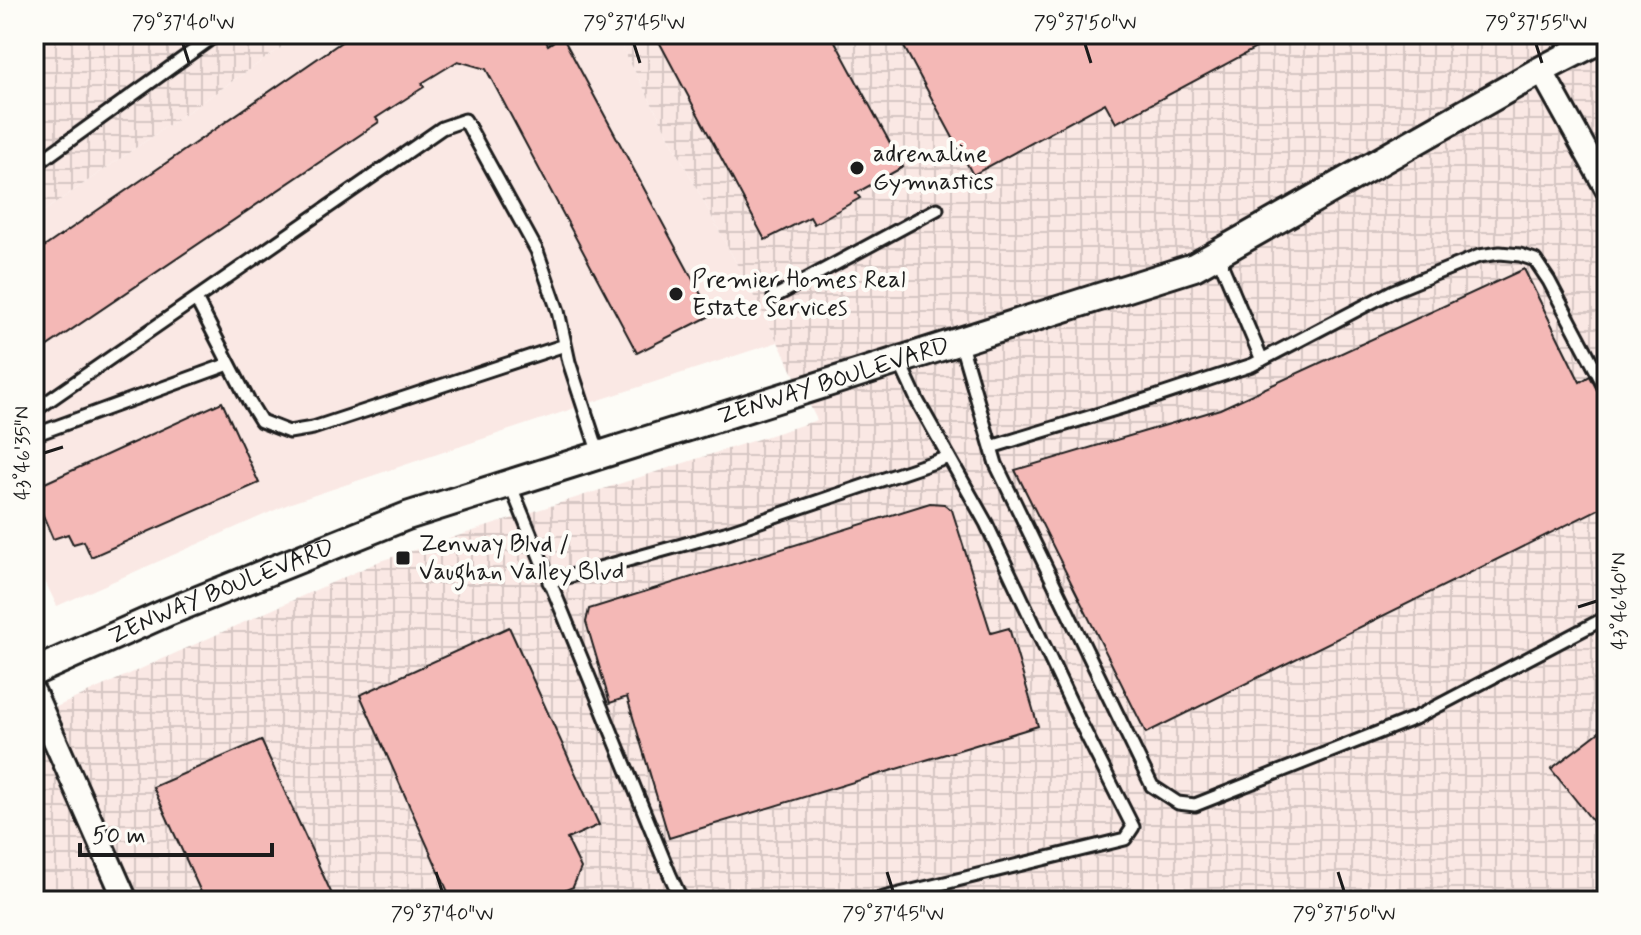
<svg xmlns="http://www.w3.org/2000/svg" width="1641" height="935" viewBox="0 0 1641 935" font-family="Mynerve,sans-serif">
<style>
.built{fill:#fae8e4}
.industrial{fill:url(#industrial-grid)}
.building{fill:#f4b8b6;stroke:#1c1c1c;stroke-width:2}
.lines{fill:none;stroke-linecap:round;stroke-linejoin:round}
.service-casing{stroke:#1c1c1c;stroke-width:17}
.minor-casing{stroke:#1c1c1c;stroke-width:28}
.tertiary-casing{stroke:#1c1c1c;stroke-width:32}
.service{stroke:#fdfcf7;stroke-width:11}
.minor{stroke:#fdfcf7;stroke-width:22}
.tertiary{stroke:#fdfcf7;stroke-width:26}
.ticks{fill:none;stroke:#1c1c1c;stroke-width:3}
.poi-dot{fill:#1c1c1c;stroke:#fdfcf7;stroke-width:3}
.labels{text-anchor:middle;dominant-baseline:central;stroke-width:8;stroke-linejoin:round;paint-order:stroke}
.poi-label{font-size:24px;fill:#1c1c1c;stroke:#fdfcf7;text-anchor:start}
.street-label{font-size:24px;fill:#1c1c1c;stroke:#fdfcf7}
.neatline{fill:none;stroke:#1c1c1c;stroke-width:3}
.ticks-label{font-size:20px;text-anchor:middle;fill:#1c1c1c}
</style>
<defs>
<pattern id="industrial-grid" width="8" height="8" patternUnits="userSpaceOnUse" patternTransform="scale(2)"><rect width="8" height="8" fill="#fae8e4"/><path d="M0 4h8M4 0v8" fill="none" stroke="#d6c6c3"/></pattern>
</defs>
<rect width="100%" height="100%" fill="#fdfcf7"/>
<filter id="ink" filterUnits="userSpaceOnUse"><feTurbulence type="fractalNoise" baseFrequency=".0125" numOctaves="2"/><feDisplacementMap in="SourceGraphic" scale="16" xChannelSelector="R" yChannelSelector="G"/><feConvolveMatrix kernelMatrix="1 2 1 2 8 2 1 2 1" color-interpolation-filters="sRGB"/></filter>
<g filter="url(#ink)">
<!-- built -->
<path class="built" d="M 301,34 L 615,34 L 778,342 L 596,401 L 291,503 L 57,606 L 34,559 L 34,218 Z"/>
<!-- industrial -->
<path class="industrial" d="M 34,34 L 301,34 L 34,218 Z
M 615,34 L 1607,34 L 1607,901 L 34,901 L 34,717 L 380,561 L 817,420 L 778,342 Z"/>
<!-- building -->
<path class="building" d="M 353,34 L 542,34 L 548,45 L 562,36 L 712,315 L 637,353 L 486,69 L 458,61 L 422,83 L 424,87 L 376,118 L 379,122 L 34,355 L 34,254 Z
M 655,34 L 831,34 L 903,167 L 856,193 L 860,198 L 814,224 L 810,217 L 765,240 Z
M 897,34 L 1282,34 L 1116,123 L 1105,103 L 973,175 Z
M 1524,269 L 1580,382 L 1590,376 L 1607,410 L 1607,505 L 1146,733 L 1015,470 L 1220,409 Z
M 222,402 L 259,483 L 91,557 L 84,541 L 73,544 L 68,534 L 53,539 L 34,494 L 34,488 Z
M 930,503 L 944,504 L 952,510 L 991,633 L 1009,628 L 1038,726 L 669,838 L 627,697 L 610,703 L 586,622 L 589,609 Z
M 509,627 L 599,825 L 567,839 L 581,868 L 573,887 L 540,901 L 452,901 L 360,695 Z
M 1607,726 L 1607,839 L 1551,769 Z
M 261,740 L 335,901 L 205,901 L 153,787 Z"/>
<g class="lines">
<defs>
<path id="service" d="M 34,166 L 217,34
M 1217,254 L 1262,360
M 774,297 L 937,209
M 196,299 L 248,400 L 261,421 L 289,432 L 313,428 L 565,345
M 960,341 L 996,464 L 1152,786 L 1178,803 L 1195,805 L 1415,718 L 1607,617
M 34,411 L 442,128 L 465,120 L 537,251 L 558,311 L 569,362 L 599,454
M 34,435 L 229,364
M 991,447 L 1155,397 L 1252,365 L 1393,291 L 1479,256 L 1500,253 L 1520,255 L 1535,260 L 1549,281 L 1607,391
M 510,484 L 670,875 L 682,901
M 549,582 L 725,533 L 949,457
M 871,901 L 1125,839 L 1133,827 L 1080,722 L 986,523 L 918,402 L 899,361"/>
<path id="minor" d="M 1541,70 L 1607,189
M 34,693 L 126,901"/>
<g id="tertiary">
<path id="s1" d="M 34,672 L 168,612 L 407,516 L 1194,267 L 1541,70 L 1607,36"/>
</g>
</defs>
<!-- service casing -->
<use href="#service" class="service-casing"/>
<!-- minor casing -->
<use href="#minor" class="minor-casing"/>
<!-- tertiary casing -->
<use href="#tertiary" class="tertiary-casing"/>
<!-- service -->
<use href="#service" class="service"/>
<!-- minor -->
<use href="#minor" class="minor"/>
<!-- tertiary -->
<use href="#tertiary" class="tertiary"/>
</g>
</g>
<!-- ticks -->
<path class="ticks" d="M 183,44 L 189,63M 634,44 L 640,63M 1085,44 L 1091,63M 1536,44 L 1542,63M 44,453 L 63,447M 1578,607 L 1597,601M 436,872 L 442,891M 887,872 L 893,891M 1338,872 L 1344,891"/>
<!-- markers -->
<g class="poi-dot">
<circle cx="857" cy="168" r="8"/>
<circle cx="676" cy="294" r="8"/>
<rect x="395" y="550" width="16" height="16" rx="4"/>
</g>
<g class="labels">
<!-- poi labels -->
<g class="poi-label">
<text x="873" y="154">adrenaline<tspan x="873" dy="28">Gymnastics</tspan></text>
<text x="692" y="280">Premier Homes Real<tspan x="692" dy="28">Estate Services</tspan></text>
<text x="419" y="544">Zenway Blvd /<tspan x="419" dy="28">Vaughan Valley Blvd</tspan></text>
</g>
<!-- street labels -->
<g class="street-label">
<text stroke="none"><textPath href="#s1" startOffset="852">ZENWAY BOULEVARD</textPath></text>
<text stroke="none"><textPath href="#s1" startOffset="204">ZENWAY BOULEVARD</textPath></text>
</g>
</g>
<!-- margin -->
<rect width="1641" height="935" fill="none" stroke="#fdfcf7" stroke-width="88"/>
<!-- scale -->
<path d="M80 843v12h192v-12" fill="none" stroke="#1c1c1c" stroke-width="4"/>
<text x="92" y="843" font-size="24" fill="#1c1c1c" stroke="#fdfcf7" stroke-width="6" paint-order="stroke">50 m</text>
<rect x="44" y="44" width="1553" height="847" class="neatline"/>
<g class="ticks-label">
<text x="183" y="29">79°37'40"W</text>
<text x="634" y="29">79°37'45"W</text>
<text x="1085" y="29">79°37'50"W</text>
<text x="1536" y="29">79°37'55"W</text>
<text transform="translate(22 453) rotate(-90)" y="7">43°46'35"N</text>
<text transform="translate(1619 601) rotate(-90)" y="7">43°46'40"N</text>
<text x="442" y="920">79°37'40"W</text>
<text x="893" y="920">79°37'45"W</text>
<text x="1344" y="920">79°37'50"W</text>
</g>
</svg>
